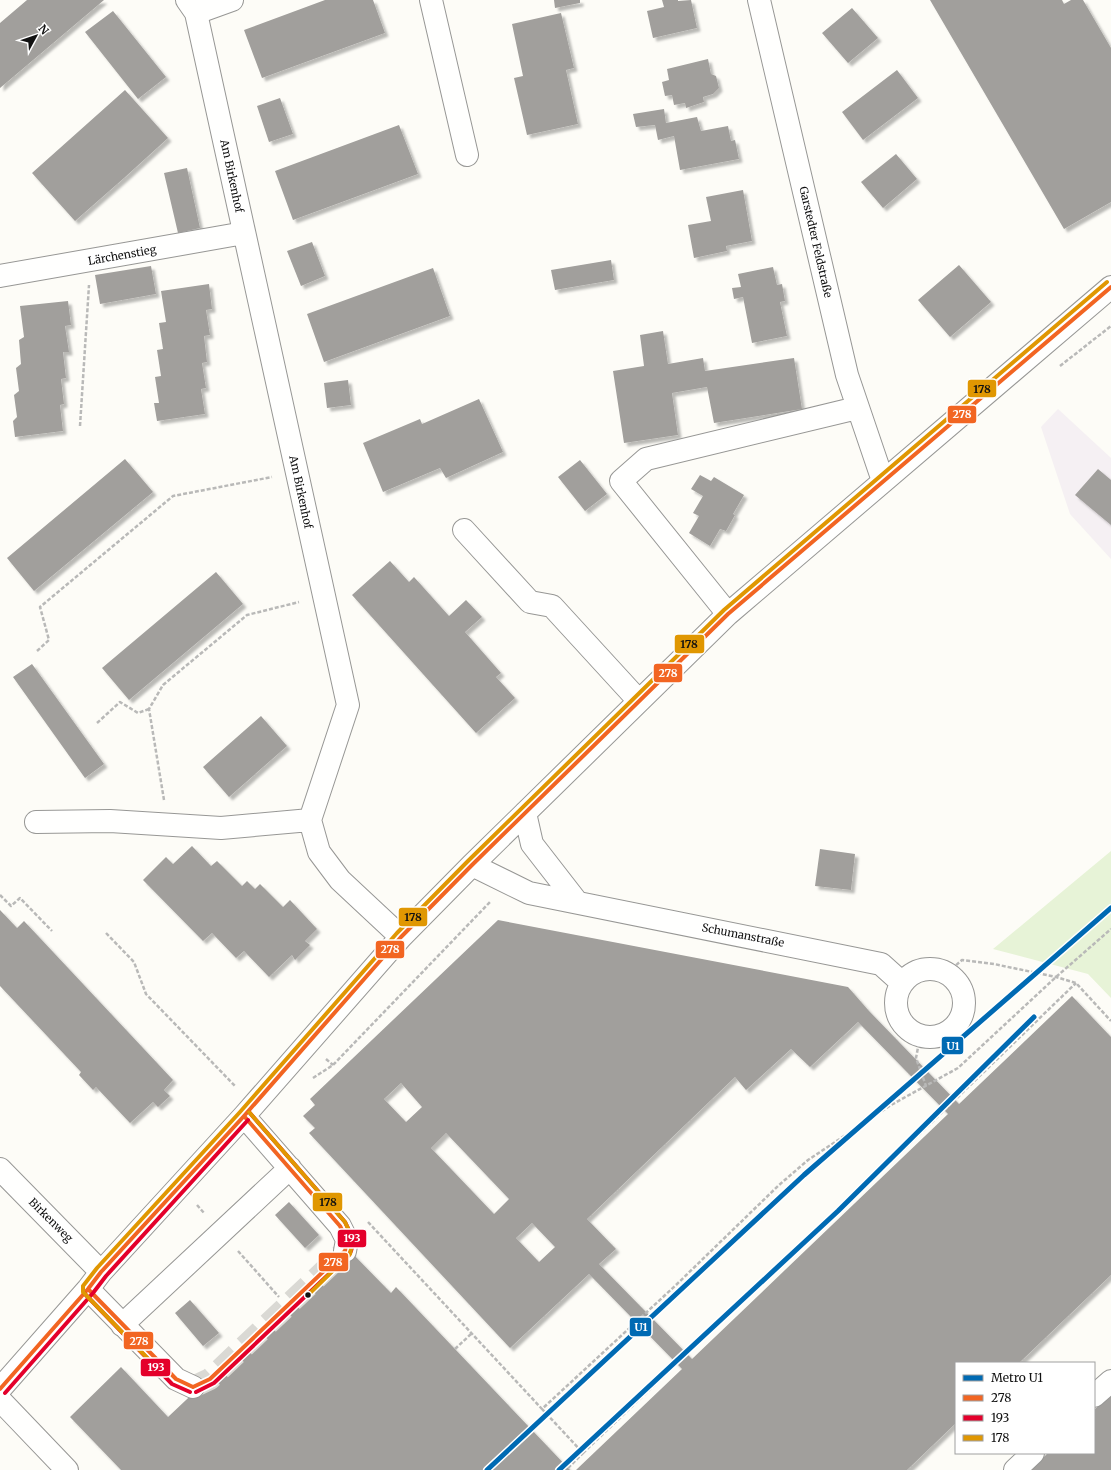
<svg xmlns="http://www.w3.org/2000/svg" width="1111" height="1470" viewBox="0 0 1111 1470" font-family="Merriweather,serif">
<style>
.industrial{fill:#f5f0f3}
.green{fill:#e7f3d7}
.building{fill:#a19f9c;fill-rule:evenodd;filter:url(#shadow)}
.lines{fill:none;stroke-linecap:round;stroke-linejoin:round}
.minor-tunnel{stroke:#dad9d4;stroke-width:22;stroke-dasharray:22 11;stroke-linecap:butt}
.minor-casing{stroke:#979795;stroke-width:24}
.path{stroke:#b9b9b8;stroke-width:2.5;stroke-dasharray:4 2;stroke-linecap:butt}
.minor{stroke:#fffffe;stroke-width:22}
.bus-1-casing{stroke:#fff;stroke-width:7}
.bus-2-casing{stroke:#fff;stroke-width:7}
.bus-3-casing{stroke:#fff;stroke-width:7}
.bus-1{stroke:#f26522;stroke-width:4}
.bus-2{stroke:#e4002b;stroke-width:4}
.bus-3{stroke:#e09702;stroke-width:4}
.metro-1-casing{stroke:#fff;stroke-width:8}
.metro-1{stroke:#006ab3;stroke-width:5}
.bus-dot{fill:#111;stroke:#fff;stroke-width:1.5}
.labels{text-anchor:middle;dominant-baseline:central;stroke-width:4;stroke-linejoin:round;paint-order:stroke}
.street-label{font-size:11px;fill:#111;stroke:#fff}
.line-badge{stroke:#fff;stroke-width:1.5}
.badge-label{font-size:11px;text-anchor:middle;font-weight:bold;fill:#fff}
.pale-badge-label{font-size:11px;text-anchor:middle;font-weight:bold;fill:#111}
</style>
<defs>
<filter id="shadow"><feDropShadow dx="3.5" dy="3.5" stdDeviation="1" flood-color="#0004"/></filter>
</defs>
<rect width="100%" height="100%" fill="#fdfcf7"/>
<!-- industrial -->
<path class="industrial" d="M 1058,409 L 1111,458 L 1111,559 L 1070,514 L 1041,427 Z"/>
<!-- green -->
<path class="green" d="M 1111,851 L 1111,998 L 1088,974 L 993,949 Z"/>
<!-- building -->
<path class="building" d="M 27,0 L 104,0 L 0,88 L 0,23 Z
M 325,0 L 373,0 L 385,33 L 262,78 L 244,30 Z
M 554,0 L 580,0 L 580,3 L 555,8 Z
M 662,0 L 678,0 L 678,1 L 691,0 L 697,28 L 653,38 L 647,11 L 664,7 Z
M 930,0 L 1062,0 L 1064,4 L 1071,0 L 1083,0 L 1111,48 L 1111,202 L 1064,229 Z
M 852,8 L 878,38 L 848,63 L 822,33 Z
M 113,11 L 166,77 L 138,99 L 85,32 Z
M 561,13 L 574,68 L 566,70 L 578,124 L 527,135 L 514,78 L 523,76 L 512,24 Z
M 708,59 L 711,74 L 716,76 L 719,88 L 713,94 L 703,97 L 704,102 L 686,108 L 685,103 L 674,105 L 672,95 L 665,96 L 662,82 L 669,80 L 667,69 Z
M 897,70 L 918,98 L 863,140 L 842,112 Z
M 125,90 L 168,138 L 124,178 L 75,221 L 32,173 Z
M 280,98 L 293,134 L 269,142 L 257,106 Z
M 664,109 L 666,123 L 697,117 L 701,131 L 728,126 L 731,141 L 735,140 L 739,159 L 680,170 L 674,136 L 658,140 L 655,125 L 636,127 L 633,114 Z
M 399,125 L 418,174 L 293,220 L 275,171 Z
M 896,154 L 917,179 L 883,208 L 861,182 Z
M 187,168 L 200,228 L 178,233 L 164,173 Z
M 743,190 L 752,241 L 726,246 L 727,251 L 694,258 L 688,225 L 711,221 L 706,197 Z
M 312,242 L 325,276 L 301,286 L 287,251 Z
M 611,260 L 614,280 L 555,290 L 551,270 Z
M 959,265 L 991,302 L 950,337 L 918,300 Z
M 151,266 L 156,294 L 100,304 L 95,275 Z
M 773,267 L 777,285 L 782,284 L 785,301 L 780,302 L 787,336 L 752,343 L 743,297 L 734,299 L 732,288 L 741,287 L 738,274 Z
M 433,268 L 450,316 L 324,362 L 307,314 Z
M 209,284 L 212,309 L 206,310 L 210,335 L 204,336 L 207,362 L 202,363 L 206,388 L 201,389 L 205,414 L 157,421 L 154,403 L 159,403 L 155,377 L 161,376 L 157,350 L 163,349 L 159,323 L 166,322 L 161,291 Z
M 68,301 L 71,325 L 65,326 L 69,352 L 63,352 L 66,378 L 61,379 L 64,404 L 60,405 L 63,431 L 15,437 L 13,421 L 17,417 L 14,395 L 19,391 L 16,368 L 21,364 L 19,340 L 24,337 L 20,306 Z
M 663,331 L 668,364 L 703,358 L 705,371 L 794,358 L 802,409 L 714,423 L 707,387 L 672,393 L 678,435 L 624,443 L 613,371 L 644,366 L 640,335 Z
M 348,380 L 351,405 L 327,408 L 324,383 Z
M 479,399 L 503,452 L 446,478 L 440,468 L 383,492 L 363,443 L 420,419 L 422,424 Z
M 125,459 L 153,492 L 34,591 L 7,558 Z
M 580,460 L 607,494 L 585,511 L 558,477 Z
M 1098,469 L 1111,480 L 1111,525 L 1075,495 Z
M 700,475 L 711,481 L 714,477 L 744,495 L 733,514 L 735,515 L 726,531 L 720,529 L 710,546 L 689,533 L 699,516 L 693,513 L 703,496 L 691,489 Z
M 390,561 L 409,582 L 414,577 L 449,616 L 466,600 L 482,617 L 465,632 L 501,673 L 496,677 L 515,698 L 476,733 L 352,595 Z
M 216,572 L 243,604 L 129,700 L 102,668 Z
M 32,664 L 104,764 L 85,778 L 13,677 Z
M 261,716 L 287,746 L 229,797 L 203,767 Z
M 192,846 L 211,866 L 217,861 L 242,886 L 247,881 L 255,889 L 260,884 L 283,907 L 290,900 L 317,929 L 305,941 L 310,945 L 295,960 L 292,955 L 269,977 L 244,951 L 236,958 L 212,933 L 203,941 L 143,880 L 166,857 L 173,864 Z
M 820,849 L 855,854 L 851,890 L 815,886 Z
M 0,910 L 17,928 L 24,921 L 173,1080 L 164,1090 L 170,1096 L 158,1107 L 153,1102 L 130,1123 L 96,1087 L 93,1090 L 79,1075 L 81,1072 L 0,986 Z
M 498,920 L 848,987 L 869,1011 L 959,1104 L 1072,996 L 1111,1037 L 1111,1275 L 1019,1363 L 956,1363 L 956,1423 L 907,1470 L 576,1470 L 682,1369 L 589,1274 L 510,1348 L 309,1133 L 315,1128 L 303,1116 L 315,1105 L 310,1099 ZM 858,1022 L 948,1114 L 692,1359 L 599,1264 L 616,1249 L 587,1219 L 735,1077 L 746,1090 L 791,1049 L 810,1067 ZM 401,1083 L 422,1107 L 406,1122 L 384,1099 ZM 446,1133 L 509,1199 L 494,1214 L 431,1148 ZM 532,1223 L 555,1247 L 539,1262 L 516,1238 Z
M 289,1202 L 319,1235 L 305,1248 L 275,1215 Z
M 347,1248 L 391,1293 L 396,1287 L 570,1470 L 121,1470 L 70,1417 L 121,1367 L 168,1417 Z
M 190,1300 L 219,1333 L 203,1346 L 175,1313 Z
M 1111,1394 L 1111,1470 L 1031,1470 L 1031,1469 L 1048,1453 L 1094,1453 L 1094,1410 Z"/>
<g class="lines">
<!-- minor-tunnel -->
<path class="minor-tunnel" d="M 193,1387 L 210,1379 L 345,1251"/>
<defs>
<path id="minor" d="M 187,0 L 196,13 L 348,705 L 310,820 L 319,852 L 340,880 L 401,937
M 431,0 L 467,155
M 759,0 L 847,375 L 883,481
M 196,13 L 232,0
M 0,276 L 244,233
M 464,530 L 530,602 L 552,606 L 639,701
M 728,614 L 621,481 L 646,459 L 857,408
M 525,813 L 532,844 L 577,902
M 36,822 L 110,821 L 221,828 L 310,820
M 472,865 L 529,893 L 881,964 L 901,982
M896 1003a34 34 0 1 1 68 0a34 34 0 1 1-68 0Z
M 244,1116 L 340,1226 L 347,1240 L 345,1251
M 0,1169 L 101,1272
M 88,1289 L 176,1379 L 193,1387
M 122,1325 L 290,1168
M 0,1389 L 88,1289 L 101,1272 L 244,1116 L 401,937 L 472,865 L 728,614 L 1111,287
M 1094,1396 L 1111,1381
M 0,1400 L 67,1470
M 1015,1470 L 1033,1453"/>
</defs>
<!-- minor casing -->
<use href="#minor" class="minor-casing"/>
<!-- path -->
<path class="path" d="M 1060,366 L 1111,326
M 80,426 L 89,285
M 37,651 L 49,640 L 40,607 L 173,496 L 272,477
M 97,723 L 120,702 L 138,713 L 149,709
M 164,800 L 149,709 L 163,685 L 247,615 L 299,602
M 0,895 L 11,906 L 20,898 L 52,931
M 106,933 L 134,962 L 146,994 L 236,1087
M 947,973 L 962,960 L 994,964 L 1056,977 L 1076,983 L 1111,1021
M 920,1037 L 916,1058 L 926,1086
M 326,1059 L 333,1065
M 313,1078 L 333,1065 L 490,902
M 197,1205 L 204,1213
M 368,1222 L 542,1409 L 676,1285 L 779,1185 L 808,1160 L 891,1105 L 958,1068 L 1056,977 L 1111,929
M 238,1251 L 279,1297
M 455,1349 L 471,1334
M 542,1409 L 583,1453 L 711,1331 L 820,1230 L 1076,983
M 568,1468 L 583,1453"/>
<!-- minor -->
<use href="#minor" class="minor"/>
<defs>
<path id="bus-1" d="M 88,1289 L 176,1379 L 193,1387
M 193,1387 L 210,1379 L 345,1251 L 347,1240 L 340,1226 L 244,1116
M 0,1389 L 88,1289 L 101,1272 L 244,1116 L 401,937 L 472,865 L 728,614 L 1111,287"/>
<path id="bus-2" d="M 84,1293 L 172,1384 L 190,1392
M 196,1392 L 214,1383 L 349,1255 C 356,1243 351,1234 345,1222 L 249,1112
M 5,1393 L 93,1293 L 106,1276 L 248,1120"/>
<path id="bus-3" d="M 249,1112 L 345,1222 L 353,1239 L 350,1254 L 308,1295
M 161,1372 L 83,1292 L 83,1286 L 97,1268 L 240,1112 L 397,933 L 468,861 L 724,610 L 1107,282"/>
</defs>
<!-- bus-1 casing -->
<use href="#bus-1" class="bus-1-casing"/>
<!-- bus-2 casing -->
<use href="#bus-2" class="bus-2-casing"/>
<!-- bus-3 casing -->
<use href="#bus-3" class="bus-3-casing"/>
<!-- bus-1 -->
<use href="#bus-1" class="bus-1"/>
<!-- bus-2 -->
<use href="#bus-2" class="bus-2"/>
<!-- bus-3 -->
<use href="#bus-3" class="bus-3"/>
<defs>
<path id="metro-1" d="M 487,1470 L 804,1175 L 1111,908
M 559,1470 L 838,1211 L 1034,1017"/>
</defs>
<!-- metro-1 casing -->
<use href="#metro-1" class="metro-1-casing"/>
<!-- metro-1 -->
<use href="#metro-1" class="metro-1"/>
</g>
<!-- markers -->
<circle class="bus-dot" cx="308" cy="1295" r="3.5"/>
<g class="labels">
<!-- street labels -->
<g class="street-label">
<text transform="translate(232 176) rotate(78)">Am Birkenhof</text>
<text transform="translate(816 242) rotate(77)">Garstedter Feldstraße</text>
<text transform="translate(122 255) rotate(-10)">Lärchenstieg</text>
<text transform="translate(301 492) rotate(78)">Am Birkenhof</text>
<text transform="translate(743 935) rotate(11)">Schumanstraße</text>
<text transform="translate(51 1220) rotate(45)">Birkenweg</text>
</g>
</g>
<g class="line-badge">
<rect x="967" y="379" width="30" height="19" rx="4" fill="#e09702"/>
<rect x="947" y="405" width="30" height="19" rx="4" fill="#f26522"/>
<rect x="674" y="634" width="31" height="20" rx="4" fill="#e09702"/>
<rect x="653" y="663" width="30" height="20" rx="4" fill="#f26522"/>
<rect x="398" y="907" width="30" height="20" rx="4" fill="#e09702"/>
<rect x="375" y="940" width="30" height="19" rx="4" fill="#f26522"/>
<rect x="941" y="1036" width="23" height="19" rx="4" fill="#006ab3"/>
<rect x="312" y="1192" width="31" height="20" rx="4" fill="#e09702"/>
<rect x="337" y="1229" width="30" height="19" rx="4" fill="#e4002b"/>
<rect x="318" y="1252" width="31" height="20" rx="4" fill="#f26522"/>
<rect x="629" y="1317" width="23" height="20" rx="4" fill="#006ab3"/>
<rect x="123" y="1331" width="31" height="19" rx="4" fill="#f26522"/>
<rect x="140" y="1358" width="31" height="19" rx="4" fill="#e4002b"/>
</g>
<g class="badge-label">
<text x="962" y="418">278</text>
<text x="668" y="677">278</text>
<text x="390" y="953">278</text>
<text x="953" y="1050">U1</text>
<text x="352" y="1242">193</text>
<text x="333" y="1266">278</text>
<text x="641" y="1331">U1</text>
<text x="139" y="1345">278</text>
<text x="156" y="1371">193</text>
</g>
<g class="pale-badge-label">
<text x="982" y="393">178</text>
<text x="689" y="648">178</text>
<text x="413" y="921">178</text>
<text x="328" y="1206">178</text>
</g>
<!-- legend -->
<rect x="955" y="1362" width="140" height="92" fill="#ffffff" stroke="#a0a0a0"/>
<rect x="963" y="1375" width="20" height="6" fill="#006ab3" stroke="#a0a0a0"/>
<text x="991" y="1382" font-size="12" fill="#111111">Metro U1</text>
<rect x="963" y="1395" width="20" height="6" fill="#f26522" stroke="#a0a0a0"/>
<text x="991" y="1402" font-size="12" fill="#111111">278</text>
<rect x="963" y="1415" width="20" height="6" fill="#e4002b" stroke="#a0a0a0"/>
<text x="991" y="1422" font-size="12" fill="#111111">193</text>
<rect x="963" y="1435" width="20" height="6" fill="#e09702" stroke="#a0a0a0"/>
<text x="991" y="1442" font-size="12" fill="#111111">178</text>
<!-- north arrow -->
<g transform="translate(36 36) rotate(50)" stroke="#ffffff" stroke-width="3" paint-order="stroke">
<path d="M0-3L7 15L0 10L-7 15Z" fill="#111111"/>
<text y="-6" font-size="11" font-weight="bold" text-anchor="middle" fill="#111111">N</text>
</g>
</svg>
